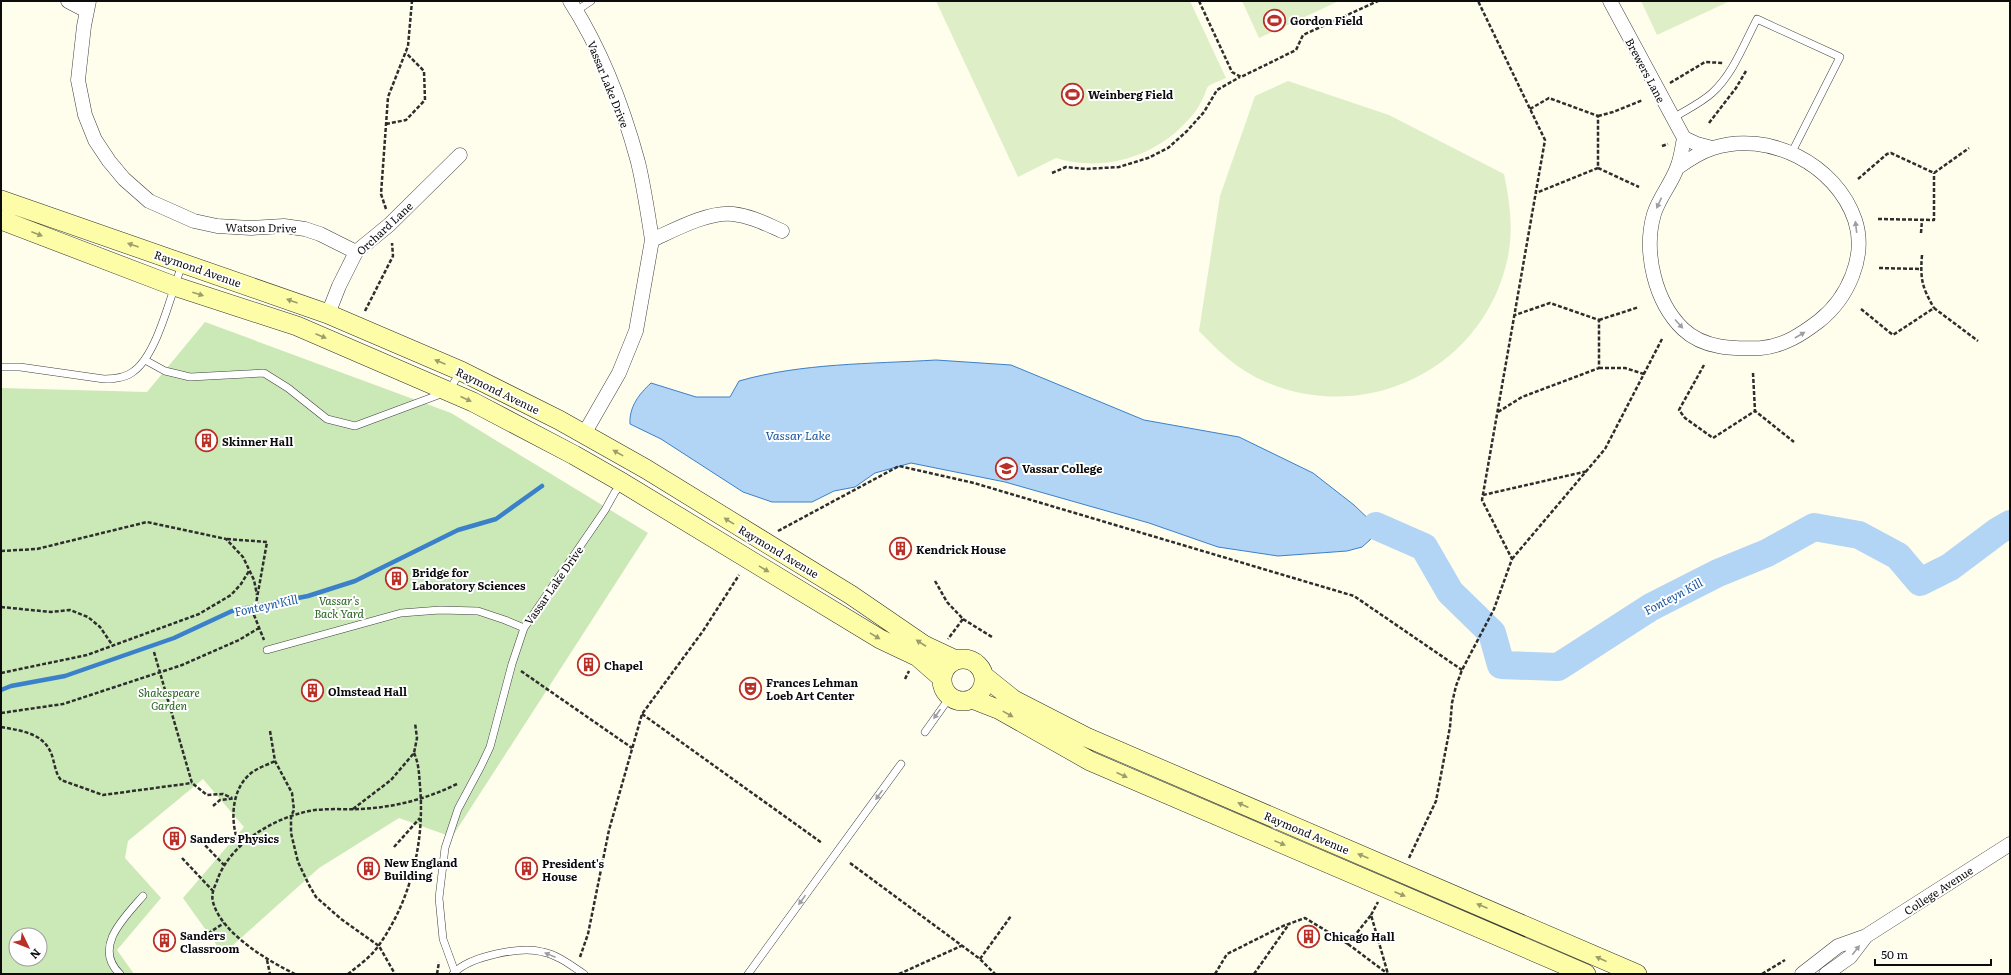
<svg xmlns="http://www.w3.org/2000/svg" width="2011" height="975" viewBox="0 0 2011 975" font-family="Literata,serif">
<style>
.green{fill:#cbe8b7;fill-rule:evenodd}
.pitch{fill:#deefc8}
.water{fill:#b2d4f5;stroke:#3a81ca}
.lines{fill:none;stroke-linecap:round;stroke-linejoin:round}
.stream{stroke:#3a81ca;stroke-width:4.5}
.river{stroke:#b2d4f5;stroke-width:28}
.service-casing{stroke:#3f3f3f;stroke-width:8}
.minor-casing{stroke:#3f3f3f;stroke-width:15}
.secondary-casing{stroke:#2e2e2e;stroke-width:20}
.path{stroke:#2e2e2e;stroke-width:2.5;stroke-dasharray:4 2;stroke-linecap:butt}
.service{stroke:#fff;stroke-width:7}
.minor{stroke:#fff;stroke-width:14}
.secondary{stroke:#fdfda8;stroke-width:19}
.oneway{fill:#9e9e9e}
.oneway2{fill:#9d9d6a}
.labels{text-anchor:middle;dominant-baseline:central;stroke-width:4;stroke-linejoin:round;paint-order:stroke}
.poi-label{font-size:11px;font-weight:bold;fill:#0c0c0c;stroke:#fff;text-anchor:start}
.street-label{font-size:11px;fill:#0c0c0c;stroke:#fff}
.park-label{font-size:11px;font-style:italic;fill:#25621e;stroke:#fff}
.water-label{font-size:12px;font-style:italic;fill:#18549b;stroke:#fff}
</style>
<rect width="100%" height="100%" fill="#fffdec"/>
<!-- green -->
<path class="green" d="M 205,322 L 451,413 L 648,533 L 452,837 L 399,818 L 319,868 L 223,954 L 183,898 L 244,827 L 203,779 L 128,841 L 125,858 L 161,898 L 117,950 L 134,974 L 1,974 L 1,388 L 147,392 ZM 16,935 L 40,935 L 40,959 L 16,959 Z"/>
<!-- pitch -->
<path class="pitch" d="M 936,1 L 1190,1 L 1226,78 C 1221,81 1210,83 1207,88 C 1206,90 1205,94 1204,96 C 1200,105 1195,113 1189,119 C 1157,156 1104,173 1056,158 L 1018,177 Z
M 1242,1 L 1339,1 L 1259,38 Z
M 1641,1 L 1730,1 L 1657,35 Z
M 1288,81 L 1389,115 L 1504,174 C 1510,203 1514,231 1507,261 C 1482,369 1367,425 1266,382 C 1239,371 1219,352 1199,331 L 1220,196 L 1255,96 Z"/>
<!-- water -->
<path class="water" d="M 936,360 L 1011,365 L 1144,420 L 1239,437 L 1313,473 L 1354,505 L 1376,526 L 1370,540 L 1362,547 L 1347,551 L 1278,556 L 1218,547 L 1149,523 L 1005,482 L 911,463 L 875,473 L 855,487 L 834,491 L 812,502 L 772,502 L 743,492 L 661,439 L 630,424 C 629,407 639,394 651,383 L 696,397 L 730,397 L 739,381 C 802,363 870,364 936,360 Z"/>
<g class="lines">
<!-- stream -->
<path class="stream" d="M 1,690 L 11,686 L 65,676 L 174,638 L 232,611 L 308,596 L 355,581 L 458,530 L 496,519 L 542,486"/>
<!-- river -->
<path class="river" d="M 1376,526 L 1424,547 L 1450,592 L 1492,633 L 1501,665 L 1558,667 L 1651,607 L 1718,573 L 1767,553 L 1814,527 L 1859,535 L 1898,556 L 1920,582 L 1950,567 L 1998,531 L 2010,524"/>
<defs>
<path id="service" d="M 576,11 L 591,1
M 1673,118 C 1686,110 1701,103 1712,93 C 1733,74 1744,44 1757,19 L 1840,57 L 1792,152
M 145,360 L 165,371 L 190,377 L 264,373 L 288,388 L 327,419 L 355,426 L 441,394 L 453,384 L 461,371
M 1,367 L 20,367 L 104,379 C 114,379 126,378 134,371 C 158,353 171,293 182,265
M 267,650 L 401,613 L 440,610 L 478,611 L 505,620 L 524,628 L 605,510 L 615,492 L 622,484
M 925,732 L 950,697
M 455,972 L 443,939 L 439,898 L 445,848 L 458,809 L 481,766 L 490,747 L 512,664 L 524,628
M 120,974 C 92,947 125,917 143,896
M 453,974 C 469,956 521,946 543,952 C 558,955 572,966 584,974
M 748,974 L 901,764"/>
<path id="minor" d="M 68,1 L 87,11
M 89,1 L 84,26 L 78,80 L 85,115 L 95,140 L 109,161 L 124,179 L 149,201 L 194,221 L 217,226 L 251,228 L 284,226 L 305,229 L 320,234 L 356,252
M 570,1 C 601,49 623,107 638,162 C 644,187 648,214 652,240
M 1610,1 L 1684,138 L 1697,144 L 1712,148
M 1677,168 C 1688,160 1700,152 1713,148 C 1768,130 1836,164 1855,220 C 1867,256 1848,298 1819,321 C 1802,334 1784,346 1761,348 C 1734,349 1704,349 1683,329 C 1655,302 1643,252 1654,214 C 1659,198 1671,184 1677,168 C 1681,158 1682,148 1684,138
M 328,314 L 339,286 L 356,252 L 389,225 L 460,155
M 584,434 L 619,373 L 636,331 L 652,240 C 674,230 709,211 733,214 C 751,216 766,224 782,231
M 1866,936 L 2010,844
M 1802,974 L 1838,946 L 1866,936 L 1850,957 L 1826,974"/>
<path id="secondary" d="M 1,200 L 328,314 L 461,371 L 559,420 L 646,469 L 851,595 L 924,645 L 956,660
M 1,220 L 174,286 L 297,326 L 473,402 L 574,455 L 623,483 L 880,639 L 918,657 L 942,678
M942 680a21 21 0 1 1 42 0a21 21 0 1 1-42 0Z
M 984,676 L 1014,700 L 1086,737 L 1637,974
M 972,699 L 1000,710 L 1090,761 L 1586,974"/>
</defs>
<!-- service casing -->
<use href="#service" class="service-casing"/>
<!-- minor casing -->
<use href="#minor" class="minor-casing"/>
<!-- secondary casing -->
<use href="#secondary" class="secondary-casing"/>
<!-- path -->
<path class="path" d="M 1199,1 L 1232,72 L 1241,77 L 1296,50 L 1303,35 L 1378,1
M 1670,83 L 1705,62 L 1723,63
M 1530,109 L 1549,98 L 1598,116 L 1598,168 L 1536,193
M 1598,116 L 1613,112 L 1643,100
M 1709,123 L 1736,88 L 1746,71
M 386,124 L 406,120 L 425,100 L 424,71 L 406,53
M 1662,146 L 1668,144
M 1598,168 L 1639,187
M 1052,173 L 1066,167 L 1086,169 L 1119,167 L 1148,158 L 1168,148 L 1187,131 L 1204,112 L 1217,90 L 1240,77
M 1858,179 L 1887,154 L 1891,153 L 1934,173 L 1969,148
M 386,209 L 381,194 L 388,97 L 408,46 L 412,1
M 1878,219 L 1934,220 L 1934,173
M 1921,233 L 1922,220
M 1922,255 C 1920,279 1922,287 1934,308
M 1879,268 L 1921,269
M 1861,309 L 1893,335 L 1934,308 L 1978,341
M 365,311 L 393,256 L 392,243
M 1599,320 L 1639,307
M 1704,365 L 1679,410 L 1685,418 L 1713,438 L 1755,411 L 1794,442
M 1599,368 L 1625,368 L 1644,374
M 1753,373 L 1755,411
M 1498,412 L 1522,397 L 1599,368 L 1599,320 L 1550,303 L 1515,315
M 1483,495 L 1588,471
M 778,531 L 899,466 L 974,483 L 1354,596 L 1462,670
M 227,539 L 267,542 L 254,615 L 264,640
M 1,551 L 37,549 L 147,522 L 226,539 L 243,557 L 254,580 L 257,595
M 1512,559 L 1605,449 L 1662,339
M 935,581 L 947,602 L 963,619 L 948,639
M 1,607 L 51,612 L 70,610 L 88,617 L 100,627 L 113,646
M 963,619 L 992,637
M 154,652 L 192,783 L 207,795 L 223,794 L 232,798
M 521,671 L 632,748
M 1,673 L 87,655 L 199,614 L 231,595 L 241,584 L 249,571
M 905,679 L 909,671
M 1,713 L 63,704 L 182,665 L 239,640 L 259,628
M 642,714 L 822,843
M 1,727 C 24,731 47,734 53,759 C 55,766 56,774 61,780 L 103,795 L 192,783
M 270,731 L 275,761 L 292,793 L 294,810 L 291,816 L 291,833 L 298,862 L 309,885 L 316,897 L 341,919 L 379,946 L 395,974
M 213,806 L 220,800 L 236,798
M 353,809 L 391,780 L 414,753 L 417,738 L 415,723
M 201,841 L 224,865
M 240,847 C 230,825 230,791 250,774 C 257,768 267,765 275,761
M 394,847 L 420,818
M 182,858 L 213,891
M 1409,858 L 1436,801 L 1450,727 L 1452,703 L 1456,686 L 1462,670 L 1494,609 L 1512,559 L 1482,500 L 1545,140 L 1478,1
M 850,863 L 980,959 L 995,974
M 1371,915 L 1378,902
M 198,940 L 224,923
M 1348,944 L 1388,974
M 580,957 L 588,934 L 609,830 L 642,714 L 703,631 L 739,575
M 980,959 L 1011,916
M 267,960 L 270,974
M 295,974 C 268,961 221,933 213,902 C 211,894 214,888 217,881 C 228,847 267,822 301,813 C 320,807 342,810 361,809 C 396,807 426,799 457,784
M 348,974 C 358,966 371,957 379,945 C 411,900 425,841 420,786 C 419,774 419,764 414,753
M 437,974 L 439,962
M 899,974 L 961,946
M 1215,974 L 1227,954 L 1283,926 L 1305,918 L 1348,944 L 1371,915 L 1388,974
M 1254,974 L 1289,924
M 1762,974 L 1785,960"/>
<!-- service -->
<use href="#service" class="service"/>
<!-- minor -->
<use href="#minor" class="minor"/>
<!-- secondary -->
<use href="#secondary" class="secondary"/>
</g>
<!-- one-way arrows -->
<defs><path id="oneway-solid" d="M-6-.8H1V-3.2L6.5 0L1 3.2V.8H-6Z"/></defs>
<g class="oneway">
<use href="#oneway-solid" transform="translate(1659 203) rotate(115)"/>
<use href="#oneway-solid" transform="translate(1856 227) rotate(-97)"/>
<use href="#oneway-solid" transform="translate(1679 324) rotate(48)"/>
<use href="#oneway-solid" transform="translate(1800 335) rotate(-30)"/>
<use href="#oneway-solid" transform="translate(937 714) rotate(126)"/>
<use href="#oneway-solid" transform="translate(879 795) rotate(126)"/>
<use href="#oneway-solid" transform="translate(802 900) rotate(126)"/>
<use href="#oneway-solid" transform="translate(1856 950) rotate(-52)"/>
<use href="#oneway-solid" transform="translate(550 955) rotate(-158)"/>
</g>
<g class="oneway2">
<use href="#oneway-solid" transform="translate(37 234) rotate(21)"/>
<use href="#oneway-solid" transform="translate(133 245) rotate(-161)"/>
<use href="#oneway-solid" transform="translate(198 294) rotate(18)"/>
<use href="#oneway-solid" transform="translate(292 301) rotate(-160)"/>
<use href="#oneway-solid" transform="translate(321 336) rotate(23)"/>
<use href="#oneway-solid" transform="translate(440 362) rotate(-157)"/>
<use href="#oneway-solid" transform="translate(466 399) rotate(24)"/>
<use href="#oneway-solid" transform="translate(618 453) rotate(-151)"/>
<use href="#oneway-solid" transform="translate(729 521) rotate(-148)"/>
<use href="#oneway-solid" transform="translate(764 569) rotate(31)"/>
<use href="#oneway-solid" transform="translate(875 636) rotate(31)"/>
<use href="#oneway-solid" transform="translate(921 643) rotate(-147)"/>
<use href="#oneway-solid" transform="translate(1008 714) rotate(29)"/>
<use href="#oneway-solid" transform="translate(1122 775) rotate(24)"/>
<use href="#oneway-solid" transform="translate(1243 805) rotate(-156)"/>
<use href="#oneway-solid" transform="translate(1280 843) rotate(22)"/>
<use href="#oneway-solid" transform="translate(1363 856) rotate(-157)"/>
<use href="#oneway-solid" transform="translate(1400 894) rotate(23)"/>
<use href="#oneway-solid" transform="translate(1482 906) rotate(-157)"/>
<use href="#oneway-solid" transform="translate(1601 959) rotate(-156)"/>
</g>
<!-- icons -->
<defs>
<symbol id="stadium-ring" viewBox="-11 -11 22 22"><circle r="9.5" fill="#fff" stroke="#b93027" stroke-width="1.5"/><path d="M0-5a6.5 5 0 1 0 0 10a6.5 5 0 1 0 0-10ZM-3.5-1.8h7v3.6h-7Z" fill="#b93027"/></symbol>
<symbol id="building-ring" viewBox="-11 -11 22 22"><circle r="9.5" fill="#fff" stroke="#b93027" stroke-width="1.5"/><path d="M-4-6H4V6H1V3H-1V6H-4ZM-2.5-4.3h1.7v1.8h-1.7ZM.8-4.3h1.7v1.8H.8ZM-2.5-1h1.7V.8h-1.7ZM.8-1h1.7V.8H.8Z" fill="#b93027"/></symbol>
<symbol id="university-ring" viewBox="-11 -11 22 22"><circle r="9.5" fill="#fff" stroke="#b93027" stroke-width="1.5"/><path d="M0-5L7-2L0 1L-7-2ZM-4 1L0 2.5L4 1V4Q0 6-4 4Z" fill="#b93027"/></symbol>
<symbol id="theatre-ring" viewBox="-11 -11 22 22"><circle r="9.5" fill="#fff" stroke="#b93027" stroke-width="1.5"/><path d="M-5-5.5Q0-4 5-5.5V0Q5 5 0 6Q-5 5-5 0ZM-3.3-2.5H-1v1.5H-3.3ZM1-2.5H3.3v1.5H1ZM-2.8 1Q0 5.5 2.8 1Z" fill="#b93027"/></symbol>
</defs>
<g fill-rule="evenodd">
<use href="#stadium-ring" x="1262" y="8" width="25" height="25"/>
<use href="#stadium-ring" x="1060" y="82" width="25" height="25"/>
<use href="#building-ring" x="194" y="428" width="25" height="25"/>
<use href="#university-ring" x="994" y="456" width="25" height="25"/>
<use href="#building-ring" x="888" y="536" width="25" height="25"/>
<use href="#building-ring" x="384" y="566" width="25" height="25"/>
<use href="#building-ring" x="576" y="652" width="25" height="25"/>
<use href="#theatre-ring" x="738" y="676" width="25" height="25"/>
<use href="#building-ring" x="300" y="678" width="25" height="25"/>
<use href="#building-ring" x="162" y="826" width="25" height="25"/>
<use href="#building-ring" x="356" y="856" width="25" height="25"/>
<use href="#building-ring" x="514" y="856" width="25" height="25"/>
<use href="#building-ring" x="1296" y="924" width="25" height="25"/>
<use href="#building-ring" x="152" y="928" width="25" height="25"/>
</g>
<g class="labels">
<!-- poi labels -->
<g class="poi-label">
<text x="1290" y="20">Gordon Field</text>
<text x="1088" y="94">Weinberg Field</text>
<text x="222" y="441">Skinner Hall</text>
<text x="1022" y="468">Vassar College</text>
<text x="916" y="549">Kendrick House</text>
<text x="412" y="572">Bridge for<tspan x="412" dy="13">Laboratory Sciences</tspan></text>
<text x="604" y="665">Chapel</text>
<text x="766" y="682">Frances Lehman<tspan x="766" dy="13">Loeb Art Center</tspan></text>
<text x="328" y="691">Olmstead Hall</text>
<text x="190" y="838">Sanders Physics</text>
<text x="384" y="862">New England<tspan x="384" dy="13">Building</tspan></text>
<text x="542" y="863">President's<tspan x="542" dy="13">House</tspan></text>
<text x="180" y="935">Sanders<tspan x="180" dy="13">Classroom</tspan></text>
<text x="1324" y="936">Chicago Hall</text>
</g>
<!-- street labels -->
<g class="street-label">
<text transform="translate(1646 70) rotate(62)">Brewers Lane</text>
<text transform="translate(609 84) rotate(68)">Vassar Lake Drive</text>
<text transform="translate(261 227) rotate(1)">Watson Drive</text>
<text transform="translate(384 228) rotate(-43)">Orchard Lane</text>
<text transform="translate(198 268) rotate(19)">Raymond Avenue</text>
<text transform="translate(498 390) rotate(26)">Raymond Avenue</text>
<text transform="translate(779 551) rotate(31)">Raymond Avenue</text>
<text transform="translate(553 585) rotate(-55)">Vassar Lake Drive</text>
<text transform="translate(1307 832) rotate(23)">Raymond Avenue</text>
<text transform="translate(1938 890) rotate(-33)">College Avenue</text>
</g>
<!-- park labels -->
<g class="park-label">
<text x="339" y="600">Vassar's<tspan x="339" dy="13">Back Yard</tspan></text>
<text x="169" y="692">Shakespeare<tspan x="169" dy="13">Garden</tspan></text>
</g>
<!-- water labels -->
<g class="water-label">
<text x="798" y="435">Vassar Lake</text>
<text transform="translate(1673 596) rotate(-28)">Fonteyn Kill</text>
<text transform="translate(266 605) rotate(-12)">Fonteyn Kill</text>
</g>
</g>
<!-- border -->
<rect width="2011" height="975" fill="none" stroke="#0c0c0c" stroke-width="4"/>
<!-- north arrow -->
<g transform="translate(28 947) rotate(133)"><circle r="19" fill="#ffffff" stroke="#9e9e9e"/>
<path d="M0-3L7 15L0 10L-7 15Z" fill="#b93027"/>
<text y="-6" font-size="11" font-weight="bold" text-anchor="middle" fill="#0c0c0c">N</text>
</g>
<!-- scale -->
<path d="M1875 959v6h116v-6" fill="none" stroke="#0c0c0c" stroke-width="2"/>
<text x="1881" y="959" font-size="12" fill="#0c0c0c" stroke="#ffffff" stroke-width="3" paint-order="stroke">50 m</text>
</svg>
